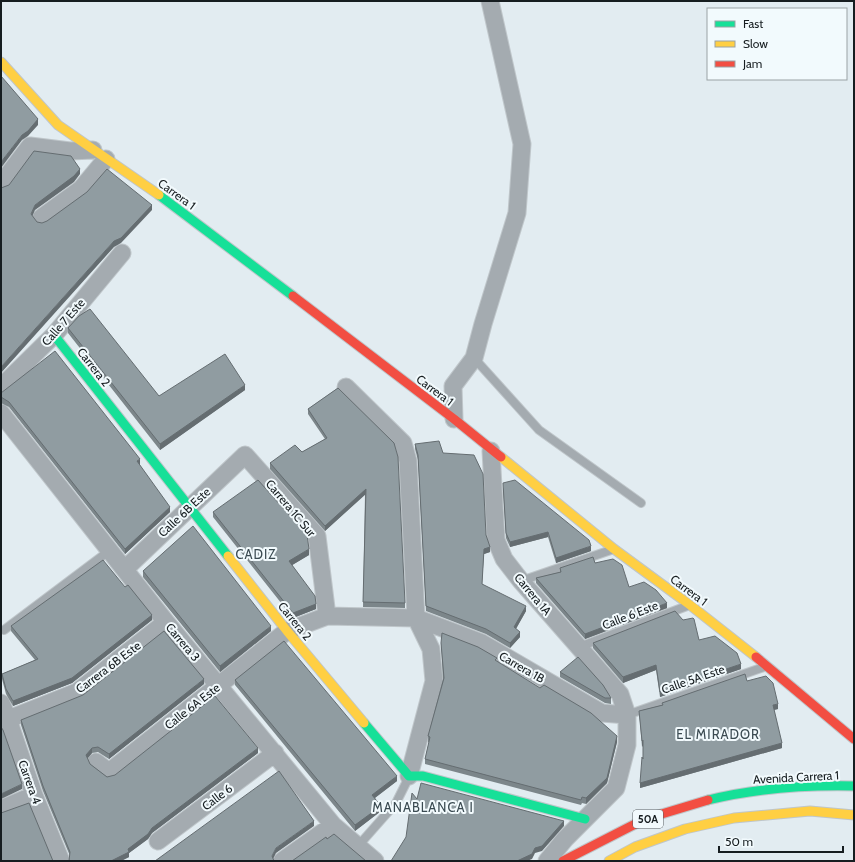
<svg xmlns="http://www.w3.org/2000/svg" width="855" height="862" viewBox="0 0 855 862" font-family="Cabin,sans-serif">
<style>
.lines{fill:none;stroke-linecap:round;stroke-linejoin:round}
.lane-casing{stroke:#bfc6ca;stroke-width:10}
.street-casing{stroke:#bfc6ca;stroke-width:19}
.fast-casing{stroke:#bfc6ca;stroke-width:11}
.slow-casing{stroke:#bfc6ca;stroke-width:11}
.jam-casing{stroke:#bfc6ca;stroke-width:11}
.lane{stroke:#a4abb0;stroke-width:8}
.street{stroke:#a4abb0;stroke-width:17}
.fast{stroke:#16e098;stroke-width:9}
.slow{stroke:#ffcf43;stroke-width:9}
.jam{stroke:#f24e42;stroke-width:9}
.wall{fill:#7c868a}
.shaded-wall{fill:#656d71}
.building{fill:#909ca1;stroke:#656d71}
.labels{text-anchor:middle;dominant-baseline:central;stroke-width:4;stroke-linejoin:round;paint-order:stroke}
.shield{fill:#f2fafd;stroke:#585f62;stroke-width:1}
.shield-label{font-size:11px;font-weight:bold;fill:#161d20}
.street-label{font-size:12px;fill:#161d20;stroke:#f2fafd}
.neighbourhood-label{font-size:13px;letter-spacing:1px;fill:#3a4a51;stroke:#f2fafd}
</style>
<rect width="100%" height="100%" fill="#e2ecf1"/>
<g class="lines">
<defs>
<path id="lane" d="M 474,358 L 539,430 L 641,503
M 521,581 L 611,550
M 4,630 L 109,551
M 579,647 L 687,606
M 627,715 L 764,667
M 358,846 L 396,803 L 409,777"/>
<path id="street" d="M 1,184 L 30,146 L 70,151 L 93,150
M 41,218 L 81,189 L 106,159
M 1,387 L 54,335 L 122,253
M 346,387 L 403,443 L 408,461 L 416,618 L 431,649 L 434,681 L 409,776
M 1,413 L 166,622 L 333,825 L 375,861
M 454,419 L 453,386 L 474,358 L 483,324 L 517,213 L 522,144 L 490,1
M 491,451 L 496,540 L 504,559 L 521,581 L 620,694 L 627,715 L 627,745 L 616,788 L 565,839 L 547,861
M 125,569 L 245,455 L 317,536 L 327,616
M 1,703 L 8,719 L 34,795 L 61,861
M 1,722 L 77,692 L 166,622
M 96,762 L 109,772 L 287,631 L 327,616 L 416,618 L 482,643 L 602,713 L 627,715
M 1,809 L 34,795
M 158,841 L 275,753
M 282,861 L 333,825"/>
<path id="fast" d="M 159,195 L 293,296
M 54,335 L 228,556
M 364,723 L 409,776 L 423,776 L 585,819
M 708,800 C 756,788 805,785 854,786"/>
<path id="slow" d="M 1,62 L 58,125 L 159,195
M 501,457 L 614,549 L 690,605 L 756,657
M 228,556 L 287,631 L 364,723
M 609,861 L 635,847 L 685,829 L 734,818 L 810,811 L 854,815"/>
<path id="jam" d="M 293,296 L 454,419 L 501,457
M 756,657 L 854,739
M 563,861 L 645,819 L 708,800"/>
</defs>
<!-- lane casing -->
<use href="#lane" class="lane-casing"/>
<!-- street casing -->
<use href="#street" class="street-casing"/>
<!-- fast casing -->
<use href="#fast" class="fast-casing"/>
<!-- slow casing -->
<use href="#slow" class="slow-casing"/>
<!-- jam casing -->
<use href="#jam" class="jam-casing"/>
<!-- lane -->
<use href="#lane" class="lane"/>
<!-- street -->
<use href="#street" class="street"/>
<!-- fast -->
<use href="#fast" class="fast"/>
<!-- slow -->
<use href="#slow" class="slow"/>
<!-- jam -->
<use href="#jam" class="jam"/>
</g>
<!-- wall -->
<path class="wall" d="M 68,328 L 159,396 L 245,390 L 160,450 L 68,333 Z
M 338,388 L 405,603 L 405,608 L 363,607 L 365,494 L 325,531 L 270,469 L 270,463 L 302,452 L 325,439 L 308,414 L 308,409 Z
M 1,393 L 140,464 L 139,464 L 170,512 L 125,554 L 9,407 L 1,403 Z
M 415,444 L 443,453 L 486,535 L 490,552 L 484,554 L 482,584 L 526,611 L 516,629 L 520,637 L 510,648 L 486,634 L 426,611 L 418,460 L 415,449 Z
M 503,488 L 591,551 L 556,563 L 548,537 L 510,547 L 506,538 Z
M 213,512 L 309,555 L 292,565 L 316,609 L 293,618 L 213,517 Z
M 560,568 L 629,587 L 667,608 L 585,639 L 536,583 L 536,578 L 560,572 Z
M 143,571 L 271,631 L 220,672 L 143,577 Z
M 152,620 L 72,683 L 13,706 L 6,694 L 2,679 L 2,674 L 35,660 L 11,631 L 11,626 Z
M 699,640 L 741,669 L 660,697 L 656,670 L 623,683 L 593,648 L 593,643 Z
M 441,643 L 497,662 L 617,742 L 607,783 L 586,804 L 582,803 L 581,805 L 425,764 L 425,759 L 429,742 L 428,742 L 428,736 L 443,679 Z
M 560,672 L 611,698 L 611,704 L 605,703 L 560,677 Z
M 235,680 L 397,781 L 375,798 L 381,811 L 355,831 L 235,685 Z
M 747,681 L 778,709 L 774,710 L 782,748 L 640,788 L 643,759 L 643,745 L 642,747 L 639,711 L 662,705 Z
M 204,684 L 109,759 L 98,752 L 92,753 L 87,759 L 90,764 L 107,777 L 258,753 L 152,833 L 148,839 L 129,853 L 129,857 L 121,861 L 69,861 L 70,856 L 43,791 L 21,725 L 21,720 Z"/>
<!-- shaded-wall -->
<path class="shaded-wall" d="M 38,119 L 38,125 L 28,136 L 22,140 L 1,168 L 1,162 L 22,135 Z
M 80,169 L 80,174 L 74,182 L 35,210 L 31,219 L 31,214 L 35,205 Z
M 152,205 L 152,210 L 121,243 L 114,247 L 1,373 L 1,367 L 114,241 Z
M 245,385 L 245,390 L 160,450 L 160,444 Z
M 140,459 L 140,464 L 137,466 L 137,461 Z
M 366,489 L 366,494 L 325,531 L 325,526 Z
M 170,507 L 170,512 L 125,554 L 125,549 Z
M 548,532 L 548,537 L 510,547 L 510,542 Z
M 591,546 L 591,551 L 556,563 L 556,558 Z
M 490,547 L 490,552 L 484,554 L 484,549 Z
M 309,549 L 309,555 L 289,567 L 289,561 Z
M 667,603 L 667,608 L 585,639 L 585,634 Z
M 316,604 L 316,609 L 293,618 L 293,613 Z
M 526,606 L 526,611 L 514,632 L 514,627 Z
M 152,615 L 152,620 L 72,683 L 13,706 L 13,701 Z
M 271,626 L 271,631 L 220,672 L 220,666 Z
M 520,632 L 520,637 L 510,648 L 510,643 Z
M 741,664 L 741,669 L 660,697 L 660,692 Z
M 656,665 L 656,670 L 623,683 L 623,677 Z
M 204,679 L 204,684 L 109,759 L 109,754 Z
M 778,704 L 778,709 L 773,710 L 773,705 Z
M 617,736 L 617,742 L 607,783 L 586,804 L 586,798 Z
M 643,740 L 643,745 L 642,747 L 642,741 Z
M 782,743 L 782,748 L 640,788 L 640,783 Z
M 92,748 L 92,753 L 86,760 L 86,755 Z
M 258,748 L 258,753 L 152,833 L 148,839 L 129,853 L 129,857 L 121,861 L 111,861 L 128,849 L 152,828 Z
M 397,776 L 397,781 L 372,800 L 372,795 Z
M 22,784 L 22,789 L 1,799 L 1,794 Z
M 381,806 L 381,811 L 355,831 L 355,825 Z
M 314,821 L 314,826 L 276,853 L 272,861 L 272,856 L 276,848 Z
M 564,821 L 564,826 L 542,851 L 535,853 L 532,859 L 527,861 L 517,861 Z"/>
<!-- building -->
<path class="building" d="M 1,76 L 38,119 L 28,131 L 22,135 L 1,162 Z
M 34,151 L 71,156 L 80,169 L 74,176 L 35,205 L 31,214 L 37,222 L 42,223 L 47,221 L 87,192 L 107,169 L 152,205 L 121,238 L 114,241 L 1,367 L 1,188 L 9,185 Z
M 90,309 L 159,396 L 225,354 L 245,385 L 160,444 L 68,328 L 79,316 Z
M 55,351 L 140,459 L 137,461 L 170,507 L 125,549 L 9,402 L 1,397 L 1,393 Z
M 338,388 L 394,443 L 398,457 L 405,603 L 363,602 L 366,489 L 325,526 L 270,463 L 295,445 L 302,452 L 327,438 L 308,409 Z
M 439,441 L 443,453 L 474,455 L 483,474 L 486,535 L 490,547 L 484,549 L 482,584 L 526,606 L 514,627 L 520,632 L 510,643 L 486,629 L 426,606 L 418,455 L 415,444 Z
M 258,480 L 307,535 L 309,549 L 289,561 L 315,596 L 316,604 L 293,613 L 213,512 Z
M 515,480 L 589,540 L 591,546 L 556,558 L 548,532 L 510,542 L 506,533 L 503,483 Z
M 193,526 L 271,626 L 220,666 L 143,571 Z
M 593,557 L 595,563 L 613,559 L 622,565 L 629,587 L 644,582 L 656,590 L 667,603 L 585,634 L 536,578 L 561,572 L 560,568 Z
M 103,560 L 125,587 L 128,585 L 152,615 L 72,678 L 13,701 L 6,689 L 2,674 L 38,659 L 11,626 Z
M 675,611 L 683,620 L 693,618 L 694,619 L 699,640 L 715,636 L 737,653 L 741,664 L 660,692 L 656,665 L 623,677 L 593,643 Z
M 164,631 L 204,679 L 109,754 L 98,747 L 92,748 L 86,755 L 90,764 L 107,777 L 115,775 L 215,696 L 258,748 L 152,828 L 148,834 L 128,849 L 129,852 L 111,861 L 69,861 L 70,852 L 43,786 L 21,720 L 83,695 Z
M 442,633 L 478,647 L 497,658 L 495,660 L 540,688 L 544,685 L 591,713 L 617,736 L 607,778 L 586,798 L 582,797 L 581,800 L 425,759 L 430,737 L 428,736 L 444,678 L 441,643 Z
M 284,641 L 397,776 L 372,795 L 381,806 L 355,825 L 235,680 Z
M 578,657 L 603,685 L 611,698 L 605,698 L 560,672 Z
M 745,674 L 747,681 L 766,676 L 773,683 L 778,704 L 773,705 L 782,743 L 640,783 L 642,757 L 643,759 L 643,740 L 642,741 L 639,711 L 663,705 L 662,703 Z
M 1,727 L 3,730 L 22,784 L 1,794 Z
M 279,771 L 314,821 L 276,848 L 272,856 L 274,861 L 155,861 Z
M 421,783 L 564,821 L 542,846 L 535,848 L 532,854 L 517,861 L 391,861 L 406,837 L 412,793 L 417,799 Z
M 29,803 L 53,861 L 1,861 L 1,813 Z
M 334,834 L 366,861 L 292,861 L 326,837 L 327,839 Z"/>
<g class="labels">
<!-- shield labels -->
<rect class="shield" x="633" y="810" width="30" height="18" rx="3"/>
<g class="shield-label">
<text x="648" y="819">50A</text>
</g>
<!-- street labels -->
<g class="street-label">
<text transform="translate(177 194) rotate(36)">Carrera 1</text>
<text transform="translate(63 322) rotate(-49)">Calle 7 Este</text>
<text transform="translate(94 367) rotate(52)">Carrera 2</text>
<text transform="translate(435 390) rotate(37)">Carrera 1</text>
<text transform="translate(291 508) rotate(50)">Carrera 1C Sur</text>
<text transform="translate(184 512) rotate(-43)">Calle 6B Este</text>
<text transform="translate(689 590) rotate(37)">Carrera 1</text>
<text transform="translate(533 594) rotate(50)">Carrera 1A</text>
<text transform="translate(630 615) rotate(-21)">Calle 6 Este</text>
<text transform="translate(295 621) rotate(51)">Carrera 2</text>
<text transform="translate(183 642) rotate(50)">Carrera 3</text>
<text transform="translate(108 667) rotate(-37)">Carrera 6B Este</text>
<text transform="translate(522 667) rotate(30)">Carrera 1B</text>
<text transform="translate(693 679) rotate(-19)">Calle 5A Este</text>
<text transform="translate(192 706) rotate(-38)">Calle 6A Este</text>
<text transform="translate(796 777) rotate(-3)">Avenida Carrera 1</text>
<text transform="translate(30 782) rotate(70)">Carrera 4</text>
<text transform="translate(217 797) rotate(-37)">Calle 6</text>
</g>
<!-- neighbourhood labels -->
<g class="neighbourhood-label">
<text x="256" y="554">CADIZ</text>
<text x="718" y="734">EL MIRADOR</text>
<text x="423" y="807">MANABLANCA I</text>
</g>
</g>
<!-- border -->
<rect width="855" height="862" fill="none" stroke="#161d20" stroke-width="4"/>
<!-- legend -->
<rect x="707" y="8" width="140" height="72" fill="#f2fafd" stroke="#9aa2a5"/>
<rect x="715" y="21" width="20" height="6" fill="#16e098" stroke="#9aa2a5"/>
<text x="743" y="28" font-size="12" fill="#161d20">Fast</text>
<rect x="715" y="41" width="20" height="6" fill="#ffcf43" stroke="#9aa2a5"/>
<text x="743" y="48" font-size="12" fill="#161d20">Slow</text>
<rect x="715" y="61" width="20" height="6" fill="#f24e42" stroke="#9aa2a5"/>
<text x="743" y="68" font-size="12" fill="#161d20">Jam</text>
<!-- scale -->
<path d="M719 846v6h124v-6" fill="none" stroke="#161d20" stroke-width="2"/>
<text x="725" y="846" font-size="12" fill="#161d20" stroke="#f2fafd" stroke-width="3" paint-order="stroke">50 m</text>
</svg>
